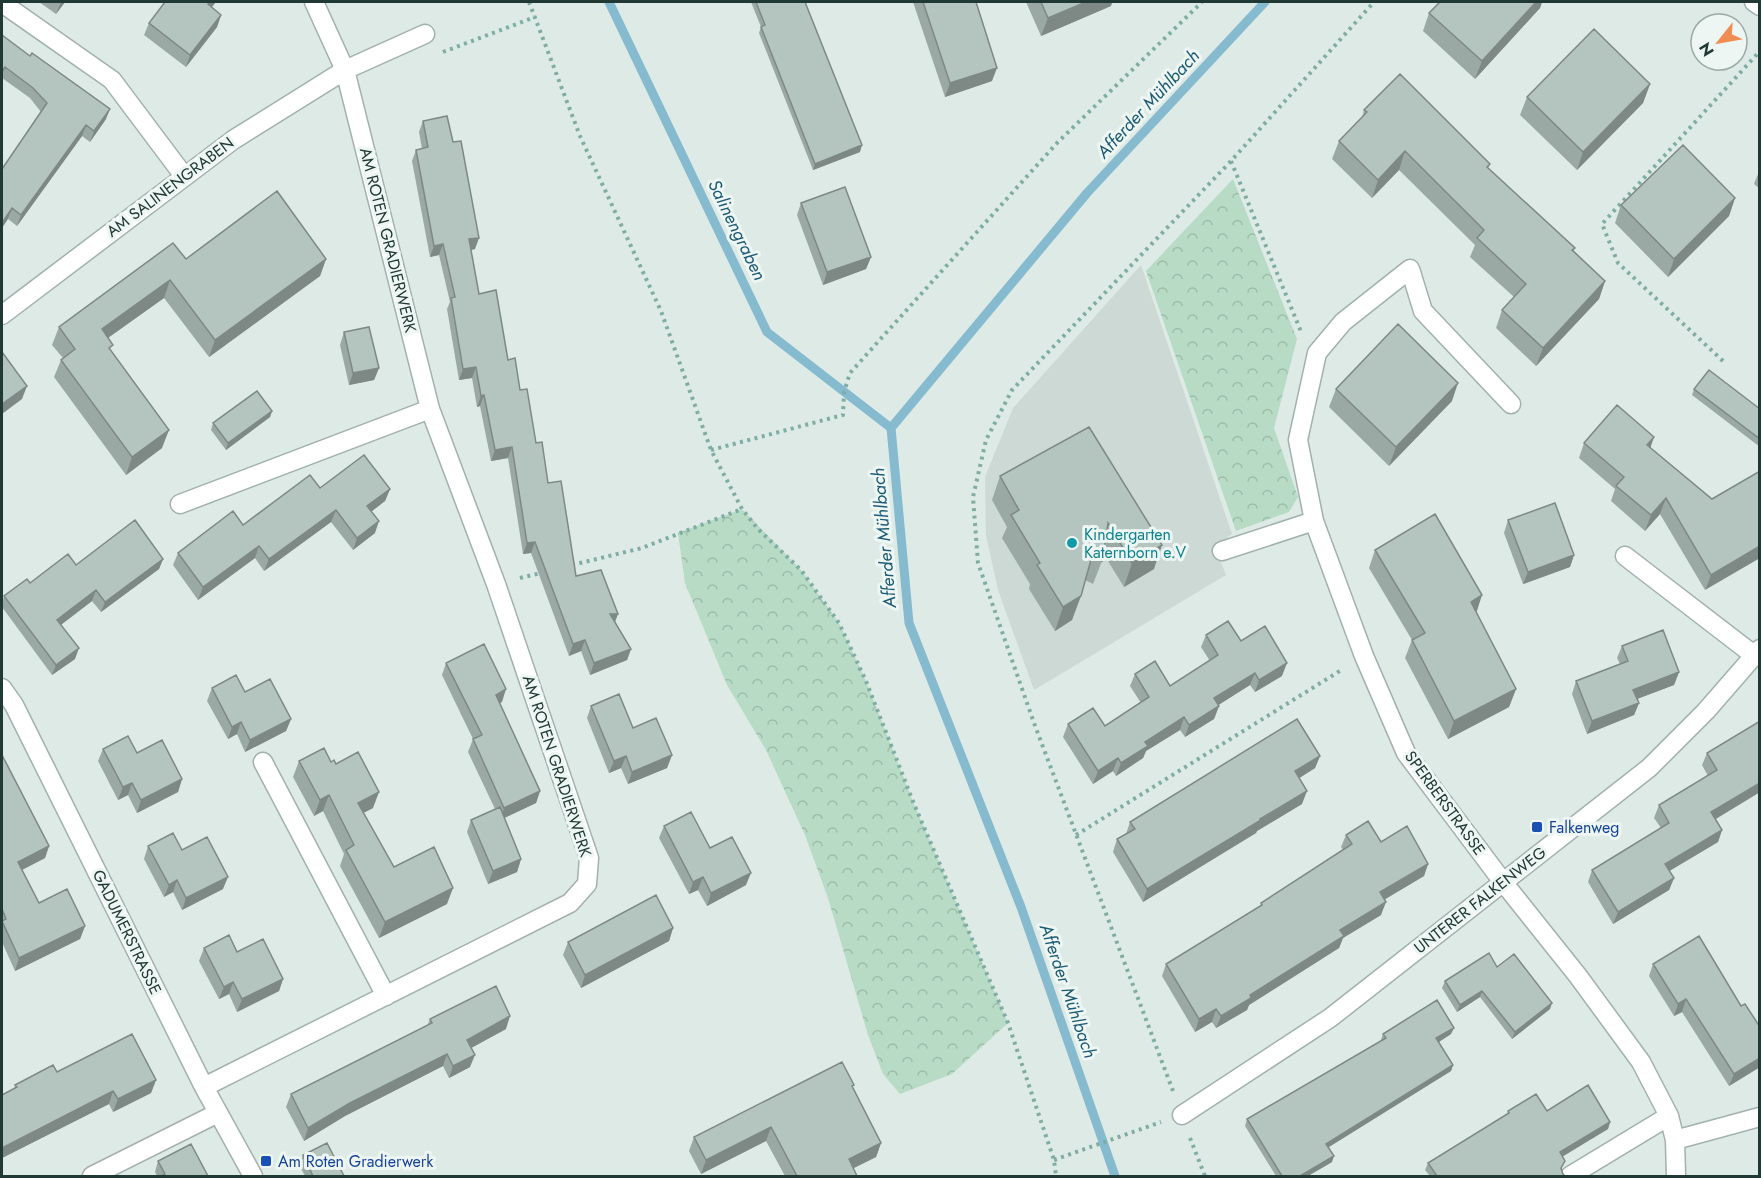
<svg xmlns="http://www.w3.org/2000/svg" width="1761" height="1178" viewBox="0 0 1761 1178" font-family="Jost,sans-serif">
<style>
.built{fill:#ccd9d5}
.park{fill:url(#park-crowns)}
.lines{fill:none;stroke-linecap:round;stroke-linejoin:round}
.stream{stroke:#86bbcf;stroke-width:9}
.minor-casing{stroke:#a1b1ad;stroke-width:21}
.path{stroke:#7fada4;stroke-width:4;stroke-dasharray:3 4.5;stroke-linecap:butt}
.minor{stroke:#fff;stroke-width:18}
.wall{fill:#9ba9a4}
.shaded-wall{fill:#7e8986}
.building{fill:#b4c4bf;stroke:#7e8986;stroke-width:1.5}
.culture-dot{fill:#0f9aa8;stroke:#eef6f3;stroke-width:2}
.transit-dot{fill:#1a4fb4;stroke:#eef6f3;stroke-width:2}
.labels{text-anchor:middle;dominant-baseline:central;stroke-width:6;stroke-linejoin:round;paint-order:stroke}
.street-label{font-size:16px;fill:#203935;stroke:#eef6f3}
.culture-label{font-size:16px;fill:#0d838f;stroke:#eef6f3;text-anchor:start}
.transit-label{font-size:16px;fill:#164399;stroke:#eef6f3;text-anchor:start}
.water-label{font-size:18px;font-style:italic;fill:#1b5a73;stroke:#eef6f3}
</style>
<defs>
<pattern id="park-crowns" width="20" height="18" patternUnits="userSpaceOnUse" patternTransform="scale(1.5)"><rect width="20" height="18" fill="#b7dbc5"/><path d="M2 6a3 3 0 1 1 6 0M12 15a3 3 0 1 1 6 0" fill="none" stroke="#9dbdaa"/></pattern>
</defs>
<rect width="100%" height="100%" fill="#deeae6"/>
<!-- built -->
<path class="built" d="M 1141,265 L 1232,534 L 1215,547 L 1226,575 L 1034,690 L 998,590 L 986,535 L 985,477 L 1013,408 Z"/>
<!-- park -->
<path class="park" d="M 1233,179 L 1297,339 L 1274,428 L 1298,497 L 1289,512 L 1236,531 L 1146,271 Z
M 742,509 L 801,570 L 839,623 L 866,681 L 914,804 L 1008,1023 L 952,1074 L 900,1094 L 883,1074 L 868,1035 L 828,898 L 805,835 L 766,750 L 727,685 L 685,583 L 678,533 Z"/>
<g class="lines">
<!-- stream -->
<path class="stream" d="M 609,2 L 767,332 L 891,428
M 1115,1176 L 1021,907 L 909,623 L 891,428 L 1087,193 L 1265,2"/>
<defs>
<path id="minor" d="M 314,2 L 345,70 L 425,34
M 1754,2 L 1760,6
M 2,3 L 112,80 L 184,176
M 2,315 L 233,140 L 345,70 L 430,409 L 496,584 L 589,858 L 587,884 L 570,903 L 204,1087
M 1511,404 L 1423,311 L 1410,269 L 1343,322 L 1317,353 L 1298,440 L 1314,521 L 1364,656 L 1406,753 L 1503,882 L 1578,976 L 1641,1062 L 1669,1116 L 1675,1140 L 1676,1176
M 180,504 L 430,409
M 1222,551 L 1314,521
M 1625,556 L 1755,656
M 2,688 L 14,705 L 204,1087 L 253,1176
M 263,762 L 386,996
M 1182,1115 L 1330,1018 L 1649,768 L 1706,711 L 1760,649
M 1675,1140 L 1760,1117
M 92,1176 L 218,1113
M 1570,1176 L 1669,1116"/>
</defs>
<!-- minor casing -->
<use href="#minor" class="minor-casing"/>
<!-- path -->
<path class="path" d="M 529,2 L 580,136 L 661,311 L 711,450 L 742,509 L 758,529 L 801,570 L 839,623 L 866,681 L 914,804 L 1008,1023 L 1054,1160 L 1056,1176
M 443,52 L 535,17
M 1231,161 L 1302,334
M 1723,361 L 1618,263 L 1602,224 L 1760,51
M 711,450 L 843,415 L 844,392 L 850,373 L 1057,143 L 1202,2
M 572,565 L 642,548 L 742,509
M 520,578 L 541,573
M 1076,835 L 1343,669
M 1173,1091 L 1034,723 L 978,563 L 973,497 L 986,440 L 1012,390 L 1231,161 L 1374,2
M 1190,1138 L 1205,1176
M 1054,1160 L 1161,1122"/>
<!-- minor -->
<use href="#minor" class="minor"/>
</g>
<!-- wall -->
<path class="wall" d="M 39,2 L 65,2 L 56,14 Z
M 751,2 L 805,2 L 860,152 L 813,170 L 759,33 L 761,27 Z
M 913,2 L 976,2 L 992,81 L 945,97 Z
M 1026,2 L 1112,2 L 1111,6 L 1041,36 Z
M 1440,2 L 1542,2 L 1540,8 L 1475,79 L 1423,31 L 1429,13 Z
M 212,7 L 221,15 L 217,27 L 186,67 L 144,35 L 149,23 Z
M 2,35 L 106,119 L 90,142 L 82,136 L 17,226 L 8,219 L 41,112 L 30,98 L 2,78 Z
M 1650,84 L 1643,103 L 1577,170 L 1520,115 L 1527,97 Z
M 1364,110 L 1490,164 L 1488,168 L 1575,248 L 1574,251 L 1605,281 L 1599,299 L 1536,366 L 1496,328 L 1502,310 L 1514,297 L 1470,257 L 1475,245 L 1399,170 L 1372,198 L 1332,159 L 1339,141 L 1362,118 Z
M 423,121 L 475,249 L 471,250 L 479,294 L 520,390 L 576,576 L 615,622 L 631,649 L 627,660 L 590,675 L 581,651 L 569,656 L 531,553 L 523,554 L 508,458 L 491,461 L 480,406 L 477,407 L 472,378 L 459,380 L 447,309 L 450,302 L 439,255 L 430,257 L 412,161 L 416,150 L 422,149 L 419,132 Z
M 1760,169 L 1760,189 L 1754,184 Z
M 1735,198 L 1729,216 L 1668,277 L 1615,223 L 1621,205 Z
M 801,203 L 871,257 L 866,269 L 823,285 L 797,215 Z
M 186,259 L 326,259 L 320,276 L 209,357 L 164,298 L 108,338 L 111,350 L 162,448 L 126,475 L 54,377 L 61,360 L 63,358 L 52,345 L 59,327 Z
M 344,332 L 379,368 L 374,380 L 349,385 L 340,345 Z
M 1336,389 L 1452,401 L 1389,466 L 1329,407 Z
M 1694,389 L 1760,409 L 1760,447 L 1692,395 Z
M 272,411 L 270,417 L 226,450 L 211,430 L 213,423 Z
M 1089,427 L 1154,569 L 1124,587 L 1103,553 L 1102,561 L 1093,584 L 1085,580 L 1072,620 L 1055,631 L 1029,589 L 1030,584 L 1002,538 L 1007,527 L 992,500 L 1000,476 Z
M 1584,443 L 1650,447 L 1712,499 L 1760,471 L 1705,590 L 1660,514 L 1645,531 L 1611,501 L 1615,489 L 1579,458 Z
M 390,489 L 385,501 L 372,511 L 375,533 L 353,550 L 331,522 L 264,571 L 255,558 L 198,600 L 173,565 L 178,553 L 243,525 Z
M 1508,520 L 1574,555 L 1570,567 L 1523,584 L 1504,533 Z
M 1375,550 L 1476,613 L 1516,689 L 1509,707 L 1448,739 L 1405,658 L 1412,640 L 1369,568 Z
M 163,559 L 159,569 L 101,612 L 92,601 L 61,625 L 75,659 L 52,675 L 2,607 L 2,604 L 4,596 L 30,583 L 76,565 Z
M 1206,635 L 1241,641 L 1282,676 L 1255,692 L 1250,685 L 1218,705 L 1219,706 L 1214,719 L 1185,737 L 1180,730 L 1146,751 L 1143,758 L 1116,776 L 1113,771 L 1093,784 L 1063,737 L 1068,724 L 1105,726 L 1141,703 L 1130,686 L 1135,674 L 1170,686 L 1210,661 L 1201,647 Z
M 1622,646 L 1679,672 L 1674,685 L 1637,699 L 1639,703 L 1634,715 L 1587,734 L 1572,694 L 1576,681 L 1620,664 L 1617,658 Z
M 446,663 L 502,702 L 499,703 L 540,791 L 536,803 L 504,818 L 521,859 L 517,872 L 488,884 L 467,832 L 471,820 L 495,809 L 468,752 L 473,739 L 442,675 Z
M 212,688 L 245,692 L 291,719 L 286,731 L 245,752 L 237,734 L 228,739 L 207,701 Z
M 591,706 L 633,728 L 672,755 L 667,768 L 628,784 L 621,768 L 609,773 L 587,718 Z
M 1760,721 L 1760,792 L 1716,819 L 1722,830 L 1718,842 L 1669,871 L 1674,878 L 1669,890 L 1613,924 L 1588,882 L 1592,870 L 1661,828 L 1654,818 L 1659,805 L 1708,776 L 1702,765 L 1707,753 Z
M 103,749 L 137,753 L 182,779 L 178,792 L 137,813 L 128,795 L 118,800 L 98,761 Z
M 2,755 L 49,846 L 45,858 L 22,870 L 39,903 L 85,926 L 80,939 L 15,971 L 2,942 Z
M 1320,756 L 1315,768 L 1299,778 L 1302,804 L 1257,831 L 1256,833 L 1143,902 L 1113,852 L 1117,839 L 1126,834 L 1130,822 Z
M 299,761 L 331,762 L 336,764 L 373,808 L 363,813 L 394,867 L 447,904 L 379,938 L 340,866 L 344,854 L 323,811 L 314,816 L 293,777 Z
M 664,826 L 710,848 L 746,885 L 707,906 L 698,890 L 689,894 L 659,838 Z
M 1346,835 L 1381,842 L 1428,864 L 1424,876 L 1384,900 L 1381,915 L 1343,938 L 1339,948 L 1249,1005 L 1247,1010 L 1216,1028 L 1212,1022 L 1195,1032 L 1162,976 L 1166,964 L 1260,907 L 1261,903 L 1343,850 L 1341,847 Z
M 148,846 L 182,850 L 223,889 L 182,910 L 173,892 L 164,897 L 144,859 Z
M 673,928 L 669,941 L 581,988 L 563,955 L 568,942 Z
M 204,948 L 237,952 L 283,979 L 279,991 L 237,1012 L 229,994 L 219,999 L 199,961 Z
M 1653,964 L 1741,1006 L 1760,1027 L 1760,1067 L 1729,1086 L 1682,1012 L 1674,1016 L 1649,976 Z
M 1497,967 L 1550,1009 L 1512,1039 L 1480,997 L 1457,1012 L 1442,988 L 1445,981 Z
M 430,1019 L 506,1029 L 471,1048 L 470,1067 L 449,1078 L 443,1066 L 345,1116 L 304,1141 L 286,1107 L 291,1094 L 427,1026 Z
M 1383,1034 L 1451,1034 L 1439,1042 L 1453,1065 L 1451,1071 L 1329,1147 L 1332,1162 L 1308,1176 L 1276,1176 L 1245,1126 L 1247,1119 L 1382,1041 L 1381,1040 Z
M 156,1080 L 151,1093 L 113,1112 L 109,1104 L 2,1158 L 2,1095 L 14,1089 L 15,1085 Z
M 853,1088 L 881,1143 L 876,1157 L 853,1168 L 857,1176 L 785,1176 L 766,1141 L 701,1174 L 689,1151 L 694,1137 Z
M 1508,1111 L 1547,1111 L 1610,1122 L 1608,1129 L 1562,1156 L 1562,1170 L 1563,1174 L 1565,1176 L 1430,1176 L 1425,1170 L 1428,1163 L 1507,1114 Z
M 303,1155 L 344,1176 L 305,1176 L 299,1165 Z
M 158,1161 L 208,1176 L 157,1176 L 155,1172 Z"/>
<!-- shaded-wall -->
<path class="shaded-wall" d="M 61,2 L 65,2 L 56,14 Z
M 211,2 L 216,2 L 204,17 L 208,4 Z
M 1086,2 L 1112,2 L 1111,6 L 1041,36 L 1048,18 Z
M 1536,2 L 1542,2 L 1540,8 L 1475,79 L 1482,61 Z
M 221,15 L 217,27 L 186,67 L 190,55 Z
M 997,68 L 992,81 L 945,97 L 950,83 Z
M 1650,84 L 1643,103 L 1577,170 L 1583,152 Z
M 110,109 L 106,119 L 90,142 L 94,131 Z
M 86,125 L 82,136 L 17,226 L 21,215 Z
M 862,145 L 860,152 L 813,170 L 815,164 Z
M 1405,151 L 1399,170 L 1372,198 L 1378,180 Z
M 1735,198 L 1729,216 L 1668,277 L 1674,259 Z
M 12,208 L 8,219 L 2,228 L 2,223 Z
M 479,238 L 475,249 L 465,251 L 469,239 Z
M 443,244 L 439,255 L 430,257 L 434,246 Z
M 871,257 L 866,269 L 823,285 L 827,272 Z
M 326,259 L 320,276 L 209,357 L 215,340 Z
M 170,280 L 164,298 L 95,347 L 102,329 Z
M 1605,281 L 1599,299 L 1536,366 L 1543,348 Z
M 476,367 L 472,378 L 459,380 L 463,369 Z
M 379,368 L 374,380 L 349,385 L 353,373 Z
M 1458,383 L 1452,401 L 1389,466 L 1396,447 Z
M 27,386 L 22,399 L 2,414 L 2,404 Z
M 484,395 L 480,406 L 477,407 L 481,396 Z
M 272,411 L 270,417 L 226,450 L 228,443 Z
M 169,430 L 162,448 L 126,475 L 132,457 Z
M 1654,437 L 1649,452 L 1647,445 Z
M 512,447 L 508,458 L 491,461 L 495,450 Z
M 390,489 L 385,501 L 363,518 L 367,506 Z
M 1666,498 L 1660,514 L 1645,531 L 1651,515 Z
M 336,510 L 331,522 L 264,571 L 269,559 Z
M 379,521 L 375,533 L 353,550 L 357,538 Z
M 535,542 L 531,553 L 523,554 L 527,543 Z
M 1162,545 L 1154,569 L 1124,587 L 1132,563 Z
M 259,546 L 255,558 L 198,600 L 203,587 Z
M 1760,546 L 1760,558 L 1705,590 L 1711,575 Z
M 1574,555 L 1570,567 L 1523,584 L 1528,572 Z
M 163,559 L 159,569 L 101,612 L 105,602 Z
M 96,590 L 92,601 L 54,630 L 57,620 Z
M 1482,595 L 1476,614 L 1471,602 Z
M 1081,596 L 1072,620 L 1055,631 L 1063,607 Z
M 610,614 L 618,614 L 614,625 Z
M 585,640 L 581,651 L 569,656 L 573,644 Z
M 79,648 L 75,659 L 52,675 L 56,665 Z
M 631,649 L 627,660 L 590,675 L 594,663 Z
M 1287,663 L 1282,676 L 1255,692 L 1259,680 Z
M 1679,672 L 1674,685 L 1629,702 L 1633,690 Z
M 1255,673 L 1250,685 L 1209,711 L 1214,698 Z
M 506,689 L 502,702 L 491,707 L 496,695 Z
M 1516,689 L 1509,707 L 1448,739 L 1454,721 Z
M 1639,703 L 1634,715 L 1587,734 L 1592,721 Z
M 1219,706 L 1214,719 L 1185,737 L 1189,725 Z
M 1184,717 L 1180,730 L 1146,751 L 1143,758 L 1116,776 L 1121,763 L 1145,742 Z
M 291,719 L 286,731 L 245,752 L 250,740 Z
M 241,722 L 237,734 L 228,739 L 232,727 Z
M 672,755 L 667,768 L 628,784 L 632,772 Z
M 626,756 L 621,768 L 609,773 L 614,761 Z
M 1320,756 L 1315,768 L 1290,784 L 1295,771 Z
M 1118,758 L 1113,771 L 1093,784 L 1098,771 Z
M 182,779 L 178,792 L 137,813 L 141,800 Z
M 132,783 L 128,795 L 118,800 L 123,787 Z
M 1760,783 L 1760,792 L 1707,824 L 1711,812 Z
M 540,791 L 536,803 L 500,820 L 504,808 Z
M 1307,791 L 1302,804 L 1257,831 L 1256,833 L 1143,902 L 1147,889 Z
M 379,792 L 373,808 L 352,819 L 358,803 Z
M 329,795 L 323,811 L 314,816 L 320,800 Z
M 1722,830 L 1718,842 L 1661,876 L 1665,864 Z
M 49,846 L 45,858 L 14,874 L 18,862 Z
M 521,859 L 517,872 L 488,884 L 493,871 Z
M 1428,864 L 1424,876 L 1375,905 L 1380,892 Z
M 751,873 L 746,885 L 707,906 L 711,893 Z
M 228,877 L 223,889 L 182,910 L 186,898 Z
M 703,877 L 698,890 L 689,894 L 693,882 Z
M 1674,878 L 1669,890 L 1613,924 L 1618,912 Z
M 177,880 L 173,892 L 164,897 L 169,885 Z
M 453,888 L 447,904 L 379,938 L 385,922 Z
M 1386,902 L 1381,915 L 1343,938 L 1339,948 L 1249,1005 L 1247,1010 L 1216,1028 L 1221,1016 L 1340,930 Z
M 85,926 L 80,939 L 15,971 L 19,958 Z
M 673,928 L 669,941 L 581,988 L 585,975 Z
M 283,979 L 279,991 L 237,1012 L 242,999 Z
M 233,982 L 229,994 L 219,999 L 224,987 Z
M 1482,991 L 1480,997 L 1457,1012 L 1460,1005 Z
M 1686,999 L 1682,1012 L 1674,1016 L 1678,1004 Z
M 1552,1003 L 1550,1009 L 1512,1039 L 1515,1032 Z
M 1216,1009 L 1212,1022 L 1195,1032 L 1199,1019 Z
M 510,1016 L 506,1029 L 462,1053 L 467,1040 Z
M 1454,1028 L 1451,1034 L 1434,1045 L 1436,1038 Z
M 447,1054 L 443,1066 L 345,1116 L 304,1141 L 308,1128 L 350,1103 Z
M 475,1055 L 470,1067 L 449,1078 L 453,1066 Z
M 1760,1058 L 1760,1067 L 1729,1086 L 1734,1074 Z
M 1453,1065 L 1451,1071 L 1324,1150 L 1326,1144 Z
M 156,1080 L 151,1093 L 113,1112 L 118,1099 Z
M 113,1091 L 109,1104 L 2,1158 L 2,1148 Z
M 1610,1122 L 1608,1129 L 1557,1160 L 1560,1152 Z
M 771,1127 L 766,1141 L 701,1174 L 706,1160 Z
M 881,1143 L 876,1157 L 844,1173 L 849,1159 Z
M 1334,1156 L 1332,1162 L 1308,1176 L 1300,1176 Z"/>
<!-- building -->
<path class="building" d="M 165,2 L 211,2 L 208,4 L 221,15 L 190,55 L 149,23 Z
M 756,2 L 805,2 L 862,145 L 815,164 L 761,27 L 765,25 Z
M 923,2 L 976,2 L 997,68 L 950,83 Z
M 1041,2 L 1086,2 L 1048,18 Z
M 1440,2 L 1536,2 L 1482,61 L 1429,13 Z
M 1594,29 L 1650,84 L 1583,152 L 1527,97 Z
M 2,35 L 30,56 L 32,53 L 110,109 L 94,131 L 86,125 L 21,215 L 12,208 L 2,223 L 2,169 L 47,103 L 33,88 L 5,67 L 2,72 Z
M 1400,74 L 1490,164 L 1487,167 L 1575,248 L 1572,250 L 1605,281 L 1543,348 L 1502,310 L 1526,284 L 1477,238 L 1484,230 L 1405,151 L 1378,180 L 1339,141 L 1367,112 L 1364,110 Z
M 447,116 L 453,142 L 461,141 L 479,238 L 469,239 L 479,294 L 496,290 L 508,360 L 515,358 L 520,390 L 527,389 L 536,443 L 542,442 L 548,483 L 561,481 L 576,576 L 601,570 L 618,614 L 610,614 L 631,649 L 594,663 L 585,640 L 573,644 L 535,542 L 527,543 L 512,447 L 495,450 L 484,395 L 481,396 L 476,367 L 463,369 L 451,298 L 455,297 L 443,244 L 434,246 L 416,150 L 428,147 L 423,121 Z
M 1683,145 L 1735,198 L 1674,259 L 1621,205 Z
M 845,187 L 871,257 L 827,272 L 801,203 Z
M 277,191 L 326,259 L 215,340 L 170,280 L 102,329 L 113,345 L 109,348 L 169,430 L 132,457 L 61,360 L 75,349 L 59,327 L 173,243 L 186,259 Z
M 1398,324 L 1458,383 L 1396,447 L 1336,389 Z
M 369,327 L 379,368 L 353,373 L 344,332 Z
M 2,352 L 27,386 L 2,404 Z
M 1709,370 L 1760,409 L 1760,439 L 1694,389 Z
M 257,391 L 272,411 L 228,443 L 213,423 Z
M 1617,405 L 1654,437 L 1647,445 L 1712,499 L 1760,471 L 1760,546 L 1711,575 L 1666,498 L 1651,515 L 1616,486 L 1624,477 L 1584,443 Z
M 1089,427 L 1162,545 L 1132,563 L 1108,523 L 1102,561 L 1092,556 L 1081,596 L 1063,607 L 1037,565 L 1040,563 L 1011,515 L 1019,510 L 1000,476 Z
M 364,455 L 390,489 L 367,506 L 379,521 L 357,538 L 336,510 L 269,559 L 259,546 L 203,587 L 178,553 L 233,511 L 243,525 L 310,475 L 320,488 Z
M 1555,503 L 1574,555 L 1528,572 L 1508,520 Z
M 1435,514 L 1482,595 L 1471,602 L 1516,689 L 1454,721 L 1412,640 L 1425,633 L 1375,550 Z
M 135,520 L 163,559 L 105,602 L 96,590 L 57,620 L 79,648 L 56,665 L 4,596 L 27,579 L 30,583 L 68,554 L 76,565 Z
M 1228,621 L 1241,641 L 1265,626 L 1287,663 L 1259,680 L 1255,673 L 1214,698 L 1219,706 L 1189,725 L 1184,717 L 1145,742 L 1148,746 L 1121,763 L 1118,758 L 1098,771 L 1068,724 L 1093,708 L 1105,726 L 1149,697 L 1135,674 L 1155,661 L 1170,686 L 1218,655 L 1206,635 Z
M 1663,630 L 1679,672 L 1633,690 L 1639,703 L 1592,721 L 1576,681 L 1628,661 L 1622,646 Z
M 484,644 L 506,689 L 496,695 L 540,791 L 504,808 L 473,739 L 482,735 L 446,663 Z
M 236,675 L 245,692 L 270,679 L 291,719 L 250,740 L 241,722 L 232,727 L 212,688 Z
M 619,694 L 633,728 L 656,718 L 672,755 L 632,772 L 626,756 L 614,761 L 591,706 Z
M 1297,719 L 1320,756 L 1295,771 L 1307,791 L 1260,819 L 1261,820 L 1147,889 L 1117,839 L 1135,829 L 1130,822 Z
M 1760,721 L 1760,783 L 1711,812 L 1722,830 L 1665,864 L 1674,878 L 1618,912 L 1592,870 L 1669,823 L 1659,805 L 1717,770 L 1707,753 Z
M 128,736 L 137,753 L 162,740 L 182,779 L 141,800 L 132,783 L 123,787 L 103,749 Z
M 324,748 L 331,762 L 334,760 L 336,764 L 358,752 L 379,792 L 358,803 L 394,867 L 434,847 L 453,888 L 385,922 L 346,850 L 354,845 L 329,795 L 320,800 L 299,761 Z
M 2,755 L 49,846 L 18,862 L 39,903 L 67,889 L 85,926 L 19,958 L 2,921 L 6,919 L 2,909 Z
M 500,807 L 521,859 L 493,871 L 471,820 Z
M 691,812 L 710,848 L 732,837 L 751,873 L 711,893 L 703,877 L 693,882 L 664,826 Z
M 1368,821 L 1381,842 L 1407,826 L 1428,864 L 1380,892 L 1386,902 L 1340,930 L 1344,936 L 1250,995 L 1251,998 L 1221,1016 L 1216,1009 L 1199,1019 L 1166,964 L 1262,905 L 1261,903 L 1352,844 L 1346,835 Z
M 173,833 L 182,850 L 207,837 L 228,877 L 186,898 L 177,880 L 169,885 L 148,846 Z
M 656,895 L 673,928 L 585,975 L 568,942 Z
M 229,935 L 237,952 L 263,939 L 283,979 L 242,999 L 233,982 L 224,987 L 204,948 Z
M 1699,936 L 1741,1006 L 1745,1004 L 1760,1027 L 1760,1058 L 1734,1074 L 1686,999 L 1678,1004 L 1653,964 Z
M 1489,953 L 1497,967 L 1514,954 L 1552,1003 L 1515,1032 L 1482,991 L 1460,1005 L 1445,981 Z
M 496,986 L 510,1016 L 467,1040 L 475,1055 L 453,1066 L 447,1054 L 350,1103 L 308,1128 L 291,1094 L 432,1023 L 430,1019 Z
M 1437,1000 L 1454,1028 L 1436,1038 L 1453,1065 L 1326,1144 L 1334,1156 L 1300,1176 L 1282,1176 L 1247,1119 L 1386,1038 L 1383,1034 Z
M 132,1034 L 156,1080 L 118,1099 L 113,1091 L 2,1148 L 2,1095 L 17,1087 L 15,1085 L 53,1065 L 57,1072 Z
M 842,1062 L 854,1085 L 852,1086 L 881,1143 L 849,1159 L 857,1176 L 797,1176 L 771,1127 L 706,1160 L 694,1137 Z
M 1588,1085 L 1610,1122 L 1560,1152 L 1565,1161 L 1561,1168 L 1563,1174 L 1565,1176 L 1437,1176 L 1428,1163 L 1509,1113 L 1508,1111 L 1536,1094 L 1547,1111 Z
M 327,1143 L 344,1176 L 313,1176 L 303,1155 Z
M 191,1144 L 208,1176 L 161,1176 L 165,1174 L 158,1161 Z"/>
<!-- markers -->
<circle class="culture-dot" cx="1072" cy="543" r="6"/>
<g class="transit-dot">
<rect x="1531" y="821" width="12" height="12" rx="3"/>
<rect x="260" y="1155" width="12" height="12" rx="3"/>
</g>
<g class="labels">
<!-- street labels -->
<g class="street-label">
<text transform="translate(170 187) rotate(-37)">AM SALINENGRABEN</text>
<text transform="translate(388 240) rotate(76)">AM ROTEN GRADIERWERK</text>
<text transform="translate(557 766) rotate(72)">AM ROTEN GRADIERWERK</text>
<text transform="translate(1445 803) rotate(54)">SPERBERSTRASSE</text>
<text transform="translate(1480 900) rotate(-38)">UNTERER FALKENWEG</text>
<text transform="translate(127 932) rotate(64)">GADUMERSTRASSE</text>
</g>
<!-- culture labels -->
<g class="culture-label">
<text x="1084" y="534">Kindergarten<tspan x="1084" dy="18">Katernborn e.V</tspan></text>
</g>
<!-- transit labels -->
<g class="transit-label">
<text x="1549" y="827">Falkenweg</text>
<text x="278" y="1161">Am Roten Gradierwerk</text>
</g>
<!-- water labels -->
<g class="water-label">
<text transform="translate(1148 104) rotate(-47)">Afferder Mühlbach</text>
<text transform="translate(737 230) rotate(64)">Salinengraben</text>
<text transform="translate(884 538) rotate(-95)">Afferder Mühlbach</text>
<text transform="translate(1068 991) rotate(71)">Afferder Mühlbach</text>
</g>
</g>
<!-- border -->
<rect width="1761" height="1178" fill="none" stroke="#203935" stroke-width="6"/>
<!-- north arrow -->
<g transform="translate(1719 42) rotate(239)"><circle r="28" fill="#eef6f3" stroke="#9caaa7" stroke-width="1.5"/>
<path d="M0-4.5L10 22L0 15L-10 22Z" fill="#f08d55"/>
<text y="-9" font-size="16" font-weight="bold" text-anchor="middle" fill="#203935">N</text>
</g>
</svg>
